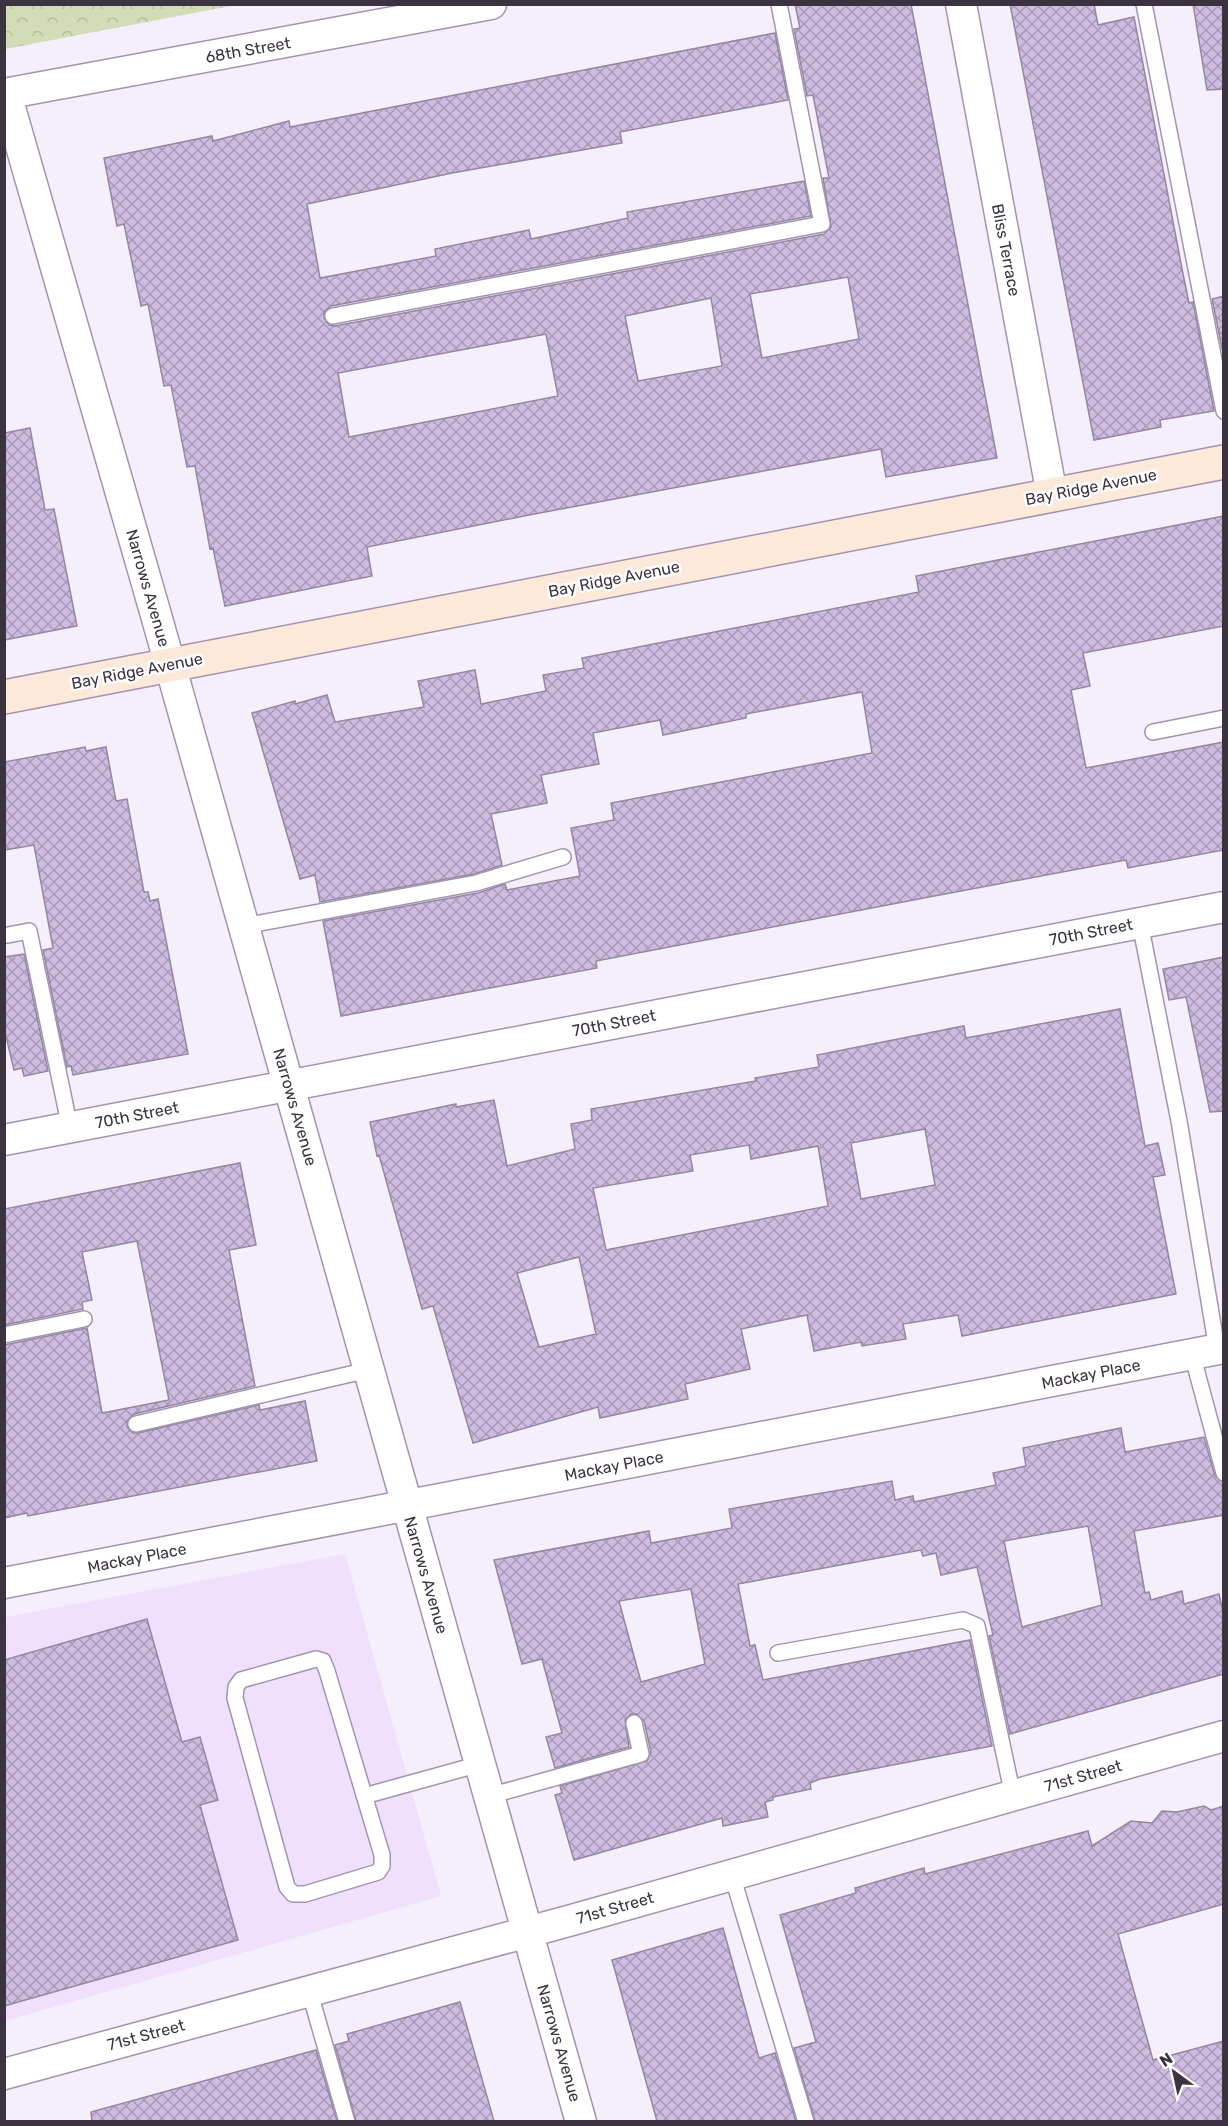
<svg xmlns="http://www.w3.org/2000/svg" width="1228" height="2126" viewBox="0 0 1228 2126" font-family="Rubik,sans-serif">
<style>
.built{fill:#f0e0fe}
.park{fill:url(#park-crowns)}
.building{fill:url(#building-cross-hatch);stroke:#9587a3;stroke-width:1.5;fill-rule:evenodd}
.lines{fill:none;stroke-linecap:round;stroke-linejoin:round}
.lane-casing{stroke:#a393b0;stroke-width:18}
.street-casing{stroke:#a393b0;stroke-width:33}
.secondary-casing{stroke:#a393b0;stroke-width:36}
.lane{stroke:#fff;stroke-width:15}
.street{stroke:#fff;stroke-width:30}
.secondary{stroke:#fde9d9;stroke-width:33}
.labels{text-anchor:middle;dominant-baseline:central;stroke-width:5;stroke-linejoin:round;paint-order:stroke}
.street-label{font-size:16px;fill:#3b3440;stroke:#fff}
</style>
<defs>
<pattern id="park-crowns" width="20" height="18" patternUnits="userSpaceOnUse" patternTransform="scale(1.5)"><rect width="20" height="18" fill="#d2dcb6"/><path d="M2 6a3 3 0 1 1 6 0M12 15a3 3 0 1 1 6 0" fill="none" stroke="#b5bd9e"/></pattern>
<pattern id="building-cross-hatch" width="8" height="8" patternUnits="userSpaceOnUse" patternTransform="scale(1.5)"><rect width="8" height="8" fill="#cebbe0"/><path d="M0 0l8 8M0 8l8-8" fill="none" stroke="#a899b7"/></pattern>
</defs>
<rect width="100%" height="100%" fill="#f5effb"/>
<!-- built -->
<path class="built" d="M 345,1554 L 441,1896 L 5,2021 L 5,1617 Z"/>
<!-- park -->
<path class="park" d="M 5,4 L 236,4 L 236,5 L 5,49 Z"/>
<!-- building -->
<path class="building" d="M 795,4 L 911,4 L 997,458 L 886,477 L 881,449 L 529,515 L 367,547 L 372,576 L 225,606 L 213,548 L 210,549 L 195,466 L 187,467 L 171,385 L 164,386 L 148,304 L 141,306 L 124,224 L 117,226 L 104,158 L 212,136 L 213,141 L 289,121 L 290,127 L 775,33 L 788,100 L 620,132 L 622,143 L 452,173 L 307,204 L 320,278 L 436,256 L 435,249 L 529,230 L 531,239 L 628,218 L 627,212 L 804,181 L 811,216 L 331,306 L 324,312 L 324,318 L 329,325 L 335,326 L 824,234 L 831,227 L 823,178 L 829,178 L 813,95 L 807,96 L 794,29 L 800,28 ZM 848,277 L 859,339 L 762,358 L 750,294 ZM 711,298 L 722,366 L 638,381 L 625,316 ZM 546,334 L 558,396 L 349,437 L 338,373 Z
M 1010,4 L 1094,4 L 1098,25 L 1134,17 L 1183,274 L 1189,303 L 1193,302 L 1214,411 L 1160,420 L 1161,427 L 1094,440 Z
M 1193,4 L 1224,4 L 1224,89 L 1207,90 Z
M 1224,296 L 1224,358 L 1212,299 Z
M 30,428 L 45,510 L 54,509 L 77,626 L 4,640 L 4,433 Z
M 1224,516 L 1224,626 L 1083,653 L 1090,686 L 1071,690 L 1086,768 L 1224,742 L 1224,850 L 1128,868 L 1126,860 L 929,897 L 596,961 L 597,968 L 341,1016 L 323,921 L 478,893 L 505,884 L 507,890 L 580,876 L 571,828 L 614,820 L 611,803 L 872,753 L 862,692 L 746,714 L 746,718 L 663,735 L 660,720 L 593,733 L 599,764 L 541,775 L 547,803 L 491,814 L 502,865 L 474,874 L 320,902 L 315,875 L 300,879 L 252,713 L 295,701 L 295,704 L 327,695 L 335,722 L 424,707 L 418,681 L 475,670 L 481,704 L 546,691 L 543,675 L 584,668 L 582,658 L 919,592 L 916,576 Z
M 85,747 L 86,751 L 106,747 L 116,801 L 127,799 L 144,892 L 148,892 L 150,901 L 158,899 L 188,1054 L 73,1075 L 71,1066 L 67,1067 L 43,950 L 53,948 L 34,845 L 4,850 L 4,762 Z
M 24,954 L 48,1071 L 24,1076 L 22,1068 L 14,1070 L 4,1028 L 4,957 Z
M 1224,957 L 1224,1111 L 1210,1112 L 1186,997 L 1169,1000 L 1163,969 Z
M 1120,1009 L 1145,1146 L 1158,1143 L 1165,1175 L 1153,1177 L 1176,1294 L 962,1336 L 958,1315 L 903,1324 L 906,1339 L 862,1346 L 861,1342 L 814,1351 L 807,1315 L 741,1329 L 750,1369 L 685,1384 L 688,1399 L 600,1418 L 598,1407 L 473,1443 L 433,1306 L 422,1309 L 379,1155 L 377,1156 L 370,1122 L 456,1104 L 456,1107 L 494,1100 L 507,1166 L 575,1149 L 571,1124 L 592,1120 L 591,1109 L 756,1081 L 755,1078 L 819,1067 L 817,1055 L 964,1026 L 966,1038 ZM 925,1129 L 935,1185 L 861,1199 L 851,1143 ZM 749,1145 L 751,1159 L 818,1146 L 828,1206 L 606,1250 L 593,1188 L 693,1171 L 690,1155 ZM 579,1257 L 596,1334 L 539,1347 L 517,1273 Z
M 240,1163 L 256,1245 L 229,1250 L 255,1386 L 134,1414 L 127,1421 L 127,1427 L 133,1433 L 138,1433 L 259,1405 L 260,1410 L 305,1401 L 317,1461 L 28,1516 L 27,1513 L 4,1518 L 4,1345 L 87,1328 L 102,1413 L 169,1400 L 137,1241 L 82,1252 L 92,1300 L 82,1302 L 83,1309 L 4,1325 L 4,1209 Z
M 1121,1428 L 1125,1452 L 1204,1437 L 1215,1476 L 1224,1482 L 1224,1515 L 1134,1531 L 1145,1593 L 1149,1592 L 1151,1600 L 1182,1591 L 1184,1604 L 1219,1594 L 1224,1616 L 1224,1674 L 1010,1734 L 989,1636 L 993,1635 L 977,1567 L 941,1575 L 936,1553 L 923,1556 L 921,1550 L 738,1584 L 750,1646 L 755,1645 L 763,1680 L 970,1640 L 992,1746 L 820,1779 L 810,1783 L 811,1789 L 773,1797 L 773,1800 L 765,1802 L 768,1817 L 723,1826 L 722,1818 L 574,1860 L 555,1795 L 562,1793 L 560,1786 L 647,1761 L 651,1752 L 644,1721 L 636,1714 L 631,1714 L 625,1720 L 629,1747 L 555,1768 L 546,1737 L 562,1733 L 542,1659 L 522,1664 L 494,1560 L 649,1531 L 651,1543 L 732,1528 L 729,1509 L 892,1481 L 895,1500 L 913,1496 L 914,1502 L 996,1485 L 993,1473 L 1026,1466 L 1023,1448 ZM 1088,1526 L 1102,1605 L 1022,1627 L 1004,1541 ZM 691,1589 L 705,1664 L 641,1682 L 619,1601 Z
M 147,1619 L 182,1742 L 200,1737 L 218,1800 L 200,1805 L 238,1940 L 4,2006 L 4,1660 Z
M 1204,1806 L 1211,1810 L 1224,1806 L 1224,1904 L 1118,1934 L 1153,2060 L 1224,2041 L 1224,2121 L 815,2121 L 794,2048 L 816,2042 L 780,1915 L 856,1893 L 855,1888 L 924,1868 L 925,1874 L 1088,1831 L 1092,1846 L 1131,1821 L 1152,1823 L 1162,1811 L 1177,1812 Z
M 723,1928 L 759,2058 L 775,2053 L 796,2121 L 657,2121 L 612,1960 Z
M 460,2002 L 494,2121 L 356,2121 L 335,2045 L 349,2041 L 347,2034 Z
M 316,2050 L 337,2121 L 92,2121 L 91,2112 Z"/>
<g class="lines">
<defs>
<path id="lane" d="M 1144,4 L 1224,411
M 333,316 L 822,224 L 779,4
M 1153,732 L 1224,718
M 1140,923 L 1179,1121 L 1217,1349
M 244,926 L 476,883 L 563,857
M 8,935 L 29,931 L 70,1128
M 4,1335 L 84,1319
M 1192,1354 L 1224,1473
M 136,1424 L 368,1370
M 778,1653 L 963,1620 L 977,1626 L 1013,1796
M 316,1659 L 323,1661 L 327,1671 L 382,1855 L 382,1866 L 378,1872 L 305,1894 L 293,1894 L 287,1887 L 235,1698 L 236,1687 L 241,1680 Z
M 364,1796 L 480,1764
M 489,1796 L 641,1754 L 634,1723
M 732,1875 L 806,2122
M 309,1990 L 347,2122"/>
<path id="street" d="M 961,4 L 1052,495
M 4,94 L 491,4
M 6,94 L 156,615 L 581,2122
M 4,1140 L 1224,907
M 4,1583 L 1224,1348
M 4,2074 L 572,1920 L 1224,1736"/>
<path id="secondary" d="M 4,697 L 1224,462"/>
</defs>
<!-- lane casing -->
<use href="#lane" class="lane-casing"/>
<!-- street casing -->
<use href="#street" class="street-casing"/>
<!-- secondary casing -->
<use href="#secondary" class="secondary-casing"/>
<!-- lane -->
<use href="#lane" class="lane"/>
<!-- street -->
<use href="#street" class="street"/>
<!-- secondary -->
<use href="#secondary" class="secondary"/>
</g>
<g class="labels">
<!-- street labels -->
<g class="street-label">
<text transform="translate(248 50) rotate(-10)">68th Street</text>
<text transform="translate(1006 250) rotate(79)">Bliss Terrace</text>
<text transform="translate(1091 487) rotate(-11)">Bay Ridge Avenue</text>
<text transform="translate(614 579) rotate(-11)">Bay Ridge Avenue</text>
<text transform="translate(148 588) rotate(74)">Narrows Avenue</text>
<text transform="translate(137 671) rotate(-11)">Bay Ridge Avenue</text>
<text transform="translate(1091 932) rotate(-11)">70th Street</text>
<text transform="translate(614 1023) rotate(-11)">70th Street</text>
<text transform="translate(295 1107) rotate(74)">Narrows Avenue</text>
<text transform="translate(137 1115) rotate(-11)">70th Street</text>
<text transform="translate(1091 1374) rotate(-11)">Mackay Place</text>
<text transform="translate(614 1466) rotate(-11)">Mackay Place</text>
<text transform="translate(137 1558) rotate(-11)">Mackay Place</text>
<text transform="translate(426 1575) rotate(74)">Narrows Avenue</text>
<text transform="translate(1083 1776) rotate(-16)">71st Street</text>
<text transform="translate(615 1908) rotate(-16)">71st Street</text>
<text transform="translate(146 2035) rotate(-15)">71st Street</text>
<text transform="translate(559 2043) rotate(74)">Narrows Avenue</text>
</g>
</g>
<!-- border -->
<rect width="1228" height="2126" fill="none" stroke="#3b3440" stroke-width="12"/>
<!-- north arrow -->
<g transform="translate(1174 2072) rotate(327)" stroke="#ffffff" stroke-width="4.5" paint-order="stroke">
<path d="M0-4.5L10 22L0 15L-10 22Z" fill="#3b3440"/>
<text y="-9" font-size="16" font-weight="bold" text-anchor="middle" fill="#3b3440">N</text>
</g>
</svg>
